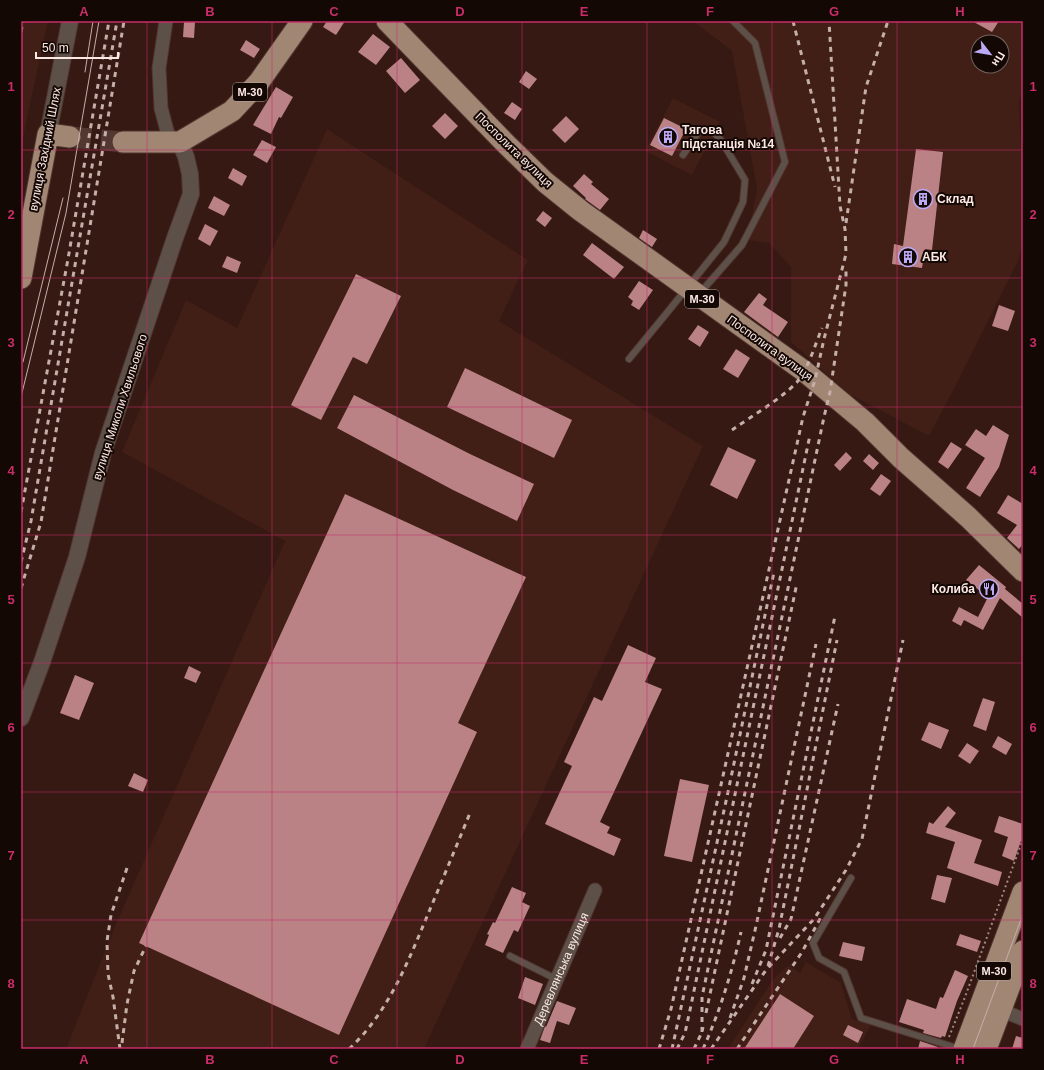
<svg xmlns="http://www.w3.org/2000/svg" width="1044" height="1070" viewBox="0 0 1044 1070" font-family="Arial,sans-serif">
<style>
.built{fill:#411e16;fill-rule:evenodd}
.building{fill:#bb8286}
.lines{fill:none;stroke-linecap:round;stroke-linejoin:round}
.trunk-tunnel{stroke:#533832;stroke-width:21;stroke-dasharray:21 10;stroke-linecap:butt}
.service-casing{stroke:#51362f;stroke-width:8}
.minor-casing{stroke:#51362f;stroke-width:15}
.tertiary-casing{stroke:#51362f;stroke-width:18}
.trunk-casing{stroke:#51362f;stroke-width:23}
.path{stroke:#a18983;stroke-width:2;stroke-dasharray:2 3;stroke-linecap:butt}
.service{stroke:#5c5048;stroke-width:6}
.minor{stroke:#5c5048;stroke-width:13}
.tertiary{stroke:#5c5048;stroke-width:16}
.trunk{stroke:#a18674;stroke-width:21}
.tram{stroke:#c5afa9;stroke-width:1}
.rail{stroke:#c5afa9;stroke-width:3;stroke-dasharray:5 5;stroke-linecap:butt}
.grid{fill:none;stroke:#c82d69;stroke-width:1;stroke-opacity:0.55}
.labels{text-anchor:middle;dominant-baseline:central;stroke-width:4;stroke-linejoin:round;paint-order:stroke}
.shield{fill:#140805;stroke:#b7a6a1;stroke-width:1}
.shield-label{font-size:11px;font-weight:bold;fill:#fde9e4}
.poi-label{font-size:12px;font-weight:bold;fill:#fde9e4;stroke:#140805;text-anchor:start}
.street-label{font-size:12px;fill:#fde9e4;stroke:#140805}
.neatline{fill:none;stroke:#c82d69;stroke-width:1.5}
.grid-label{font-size:13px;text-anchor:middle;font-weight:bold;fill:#c82d69}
</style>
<rect width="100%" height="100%" fill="#351912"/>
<!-- built -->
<path class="built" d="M 21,21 L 48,21 L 27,118 L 21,151 Z
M 693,21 L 1023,21 L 1023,91 L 1019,101 L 1021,154 L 1023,159 L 1023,238 L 1019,259 L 957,383 L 929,436 L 849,394 L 791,342 L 791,267 L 769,243 L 747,240 L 757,189 L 732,51 ZM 978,42 L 1002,42 L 1002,66 L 978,66 Z
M 673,98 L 720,122 L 692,175 L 645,151 Z
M 327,129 L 528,260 L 499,321 L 703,446 L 424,1049 L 66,1049 L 116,924 L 285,541 L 122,452 L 186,300 L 237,328 Z
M 806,962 L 841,983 L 852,1019 L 871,1025 L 858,1049 L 728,1049 L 770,984 L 778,974 L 789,965 L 800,973 Z"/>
<!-- building -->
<path class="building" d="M 327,21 L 345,21 L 336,35 L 323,27 Z
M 972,21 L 999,21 L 992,32 Z
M 184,22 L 195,22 L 194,38 L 183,37 Z
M 373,34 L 390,47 L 376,65 L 358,52 Z
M 246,40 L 260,49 L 254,58 L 240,50 Z
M 401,58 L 420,80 L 405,93 L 386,71 Z
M 526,71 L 537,79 L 529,89 L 519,82 Z
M 276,87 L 293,97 L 281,118 L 279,117 L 271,134 L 253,125 Z
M 512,102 L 522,109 L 515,120 L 504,113 Z
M 445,113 L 458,126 L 445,139 L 432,126 Z
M 566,116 L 579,129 L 565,143 L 552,130 Z
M 664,118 L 686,129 L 672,156 L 650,145 Z
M 262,140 L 276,147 L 267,163 L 253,155 Z
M 916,149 L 943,152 L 932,250 L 925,249 L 922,268 L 892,264 L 894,244 L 903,246 Z
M 233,168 L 247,176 L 242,186 L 228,178 Z
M 584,174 L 593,182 L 591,184 L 609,199 L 600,210 L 585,199 L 586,198 L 573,186 Z
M 214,196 L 230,205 L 224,216 L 208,208 Z
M 543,211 L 552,218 L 545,227 L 536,220 Z
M 205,224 L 218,231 L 210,246 L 198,239 Z
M 643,230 L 657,239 L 652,247 L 639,238 Z
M 592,243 L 624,267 L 614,279 L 583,255 Z
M 227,256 L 241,262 L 237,273 L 222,267 Z
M 356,274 L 401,296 L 367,364 L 353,357 L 321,420 L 291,405 Z
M 639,281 L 653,290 L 639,310 L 631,305 L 633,301 L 628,297 Z
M 759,293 L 767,299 L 763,305 L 788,322 L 778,337 L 744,312 Z
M 999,305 L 1015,311 L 1008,331 L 992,326 Z
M 698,325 L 709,332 L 700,347 L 688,339 Z
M 736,349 L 750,358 L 738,378 L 723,369 Z
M 465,368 L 572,420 L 554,458 L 447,407 Z
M 354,395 L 470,454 L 534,484 L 517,521 L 453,490 L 337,428 Z
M 993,425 L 1009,435 L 999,467 L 980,497 L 966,488 L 985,458 L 965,445 L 976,429 L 986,436 Z
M 951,442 L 962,449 L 948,469 L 938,462 Z
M 728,447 L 756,460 L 737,499 L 710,485 Z
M 846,452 L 852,458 L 840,471 L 834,465 Z
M 869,454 L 879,463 L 873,470 L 863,461 Z
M 881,474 L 891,481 L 880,496 L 870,489 Z
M 345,494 L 526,577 L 458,723 L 477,732 L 339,1035 L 139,943 Z
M 1008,495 L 1023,504 L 1023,544 L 1019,549 L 1007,538 L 1017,525 L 997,513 Z
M 979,565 L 1006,587 L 1005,589 L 1023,604 L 1023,618 L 1000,598 L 983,630 L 964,620 L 961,626 L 952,621 L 959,607 L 978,617 L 988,597 L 966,580 Z
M 628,645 L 656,658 L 645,682 L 662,689 L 600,822 L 610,827 L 607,833 L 621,839 L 614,856 L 545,824 L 572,766 L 564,762 L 594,697 L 602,701 Z
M 189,666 L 201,672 L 196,683 L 184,678 Z
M 75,675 L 94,683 L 79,720 L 60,713 Z
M 983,698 L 995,702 L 986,731 L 973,726 Z
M 929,722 L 949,730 L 941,749 L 921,740 Z
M 998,736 L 1012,744 L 1006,755 L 992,747 Z
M 967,743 L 979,751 L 970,764 L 958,756 Z
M 134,773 L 148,780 L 143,792 L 128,786 Z
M 680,779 L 709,785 L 692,862 L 664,856 Z
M 948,806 L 956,813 L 945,827 L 982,840 L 974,863 L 1002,872 L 998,886 L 947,868 L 955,842 L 926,833 L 929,822 L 933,824 Z
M 999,816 L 1023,824 L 1023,842 L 1021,841 L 1014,861 L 1002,856 L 1008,837 L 994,832 Z
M 937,875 L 952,878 L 945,903 L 931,899 Z
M 512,887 L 526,893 L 522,902 L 530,906 L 518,932 L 514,930 L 503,953 L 485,945 L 489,935 L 487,934 L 493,922 L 495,923 Z
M 960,934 L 981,941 L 977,952 L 956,945 Z
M 843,942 L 865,947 L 862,961 L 839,956 Z
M 955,970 L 968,976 L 957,1001 L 945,1037 L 942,1036 L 941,1038 L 923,1033 L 924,1030 L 899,1022 L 907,999 L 936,1009 L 940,997 L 943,998 Z
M 525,977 L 543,984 L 535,1005 L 518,998 Z
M 780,994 L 814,1016 L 793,1049 L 744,1049 Z
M 557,1001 L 576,1008 L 569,1025 L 557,1021 L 550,1043 L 540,1040 L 545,1026 L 546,1027 Z
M 848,1025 L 863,1032 L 858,1043 L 843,1035 Z
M 1016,1036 L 1023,1038 L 1023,1049 L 1012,1049 Z
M 920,1041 L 938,1047 L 938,1049 L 918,1049 Z"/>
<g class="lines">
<!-- trunk-tunnel -->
<path class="trunk-tunnel" d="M 70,137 L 123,142"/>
<defs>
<path id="service" d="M 700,293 L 742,245 L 785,162 L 755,43 L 733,21
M 629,359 L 666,314 L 724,242 L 743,202 L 745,180 L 721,140 L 714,133 L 706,129 L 700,130 L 683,155
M 851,878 L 813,943 L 819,958 L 844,972 L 861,1018 L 960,1049
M 510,956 L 556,979"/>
<g id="minor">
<path d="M 166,21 L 159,68 L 161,108 L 170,142"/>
<path d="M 995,1008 L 1023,1019"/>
<path id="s1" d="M 527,1049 L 595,890"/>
</g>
<path id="tertiary" d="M 48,134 L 70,21
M 21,718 L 42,662 L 77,557 L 103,453 L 175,238 L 191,194 L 190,174 L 186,157 L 180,142"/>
<path id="trunk" d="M 387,21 L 505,143 L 545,182 L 581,211 L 804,371 L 865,422 L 901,458 L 968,517 L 1023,571
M 123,142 L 180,142 L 232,111 L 259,82 L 302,21
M 21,278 L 48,134 L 70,137
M 964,1049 L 1023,892
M 986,1049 L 1023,951"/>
</defs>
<!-- service casing -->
<use href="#service" class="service-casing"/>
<!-- minor casing -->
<use href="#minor" class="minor-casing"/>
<!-- tertiary casing -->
<use href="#tertiary" class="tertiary-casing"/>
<!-- trunk casing -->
<use href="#trunk" class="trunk-casing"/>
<!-- path -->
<path class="path" d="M 949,1037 L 965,997 L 1023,839"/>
<!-- service -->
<use href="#service" class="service"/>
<!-- minor -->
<use href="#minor" class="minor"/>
<!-- tertiary -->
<use href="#tertiary" class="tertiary"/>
<!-- trunk -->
<use href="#trunk" class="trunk"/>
<!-- tram -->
<path class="tram" d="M 85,72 L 93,21
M 23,362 L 63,198
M 21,397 L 66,213 L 99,21
M 973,1049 L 1023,914"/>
<!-- rail -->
<path class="rail" d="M 793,21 L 835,187
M 21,32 L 23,21
M 846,223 L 866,87 L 888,21
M 732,430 C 752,416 781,399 797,382 C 808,369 815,345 822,328
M 21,512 L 68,259 L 109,21
M 21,562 L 31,521 L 117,21
M 21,588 L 41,522 L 124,21
M 780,938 L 791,919 L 838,704
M 768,966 L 779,929 L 837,640
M 752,984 L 766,950 L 835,616
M 706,1013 L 797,583
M 730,1018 L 744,978 L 756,926 L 816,644
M 702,1032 L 702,997 L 824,417 L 830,392 L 846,285 L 846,267
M 122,1043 L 127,1004 L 134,971 L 146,946
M 120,1049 L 113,997 L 108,974 L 107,941 L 111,915 L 127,868
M 349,1049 C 388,1013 408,962 428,914 C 442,881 456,847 470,813
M 659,1049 L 671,1009 L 803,417 L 815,380 L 824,339 L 846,254 L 845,229 L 840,206 L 829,21
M 672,1049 L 728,792 L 774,572
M 677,1049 L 685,1033 L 690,1010 L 810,435
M 694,1049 L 702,1032 L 703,1027
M 703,1049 C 720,1011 732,972 741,932
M 711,1049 L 766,970 L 814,919 L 846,870 L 862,839 L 903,640
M 737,1049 L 802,952 L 821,917"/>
</g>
<!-- grid -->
<path class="grid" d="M 147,21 L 147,1049M 272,21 L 272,1049M 397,21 L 397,1049M 522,21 L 522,1049M 647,21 L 647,1049M 772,21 L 772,1049M 897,21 L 897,1049M 21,150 L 1023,150M 21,278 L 1023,278M 21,407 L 1023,407M 21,535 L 1023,535M 21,663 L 1023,663M 21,792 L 1023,792M 21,920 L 1023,920"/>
<!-- icons -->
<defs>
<symbol id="building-ring" viewBox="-11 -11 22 22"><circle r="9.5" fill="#140805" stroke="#bcaaf6" stroke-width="1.5"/><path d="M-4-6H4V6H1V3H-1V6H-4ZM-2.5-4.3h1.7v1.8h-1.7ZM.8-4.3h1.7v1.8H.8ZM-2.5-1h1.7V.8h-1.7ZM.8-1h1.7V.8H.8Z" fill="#bcaaf6"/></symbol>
<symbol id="restaurant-ring" viewBox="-11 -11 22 22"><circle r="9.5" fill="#140805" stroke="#bcaaf6" stroke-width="1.5"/><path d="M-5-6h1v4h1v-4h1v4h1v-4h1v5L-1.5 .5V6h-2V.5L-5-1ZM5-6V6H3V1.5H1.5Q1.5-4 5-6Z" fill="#bcaaf6"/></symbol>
</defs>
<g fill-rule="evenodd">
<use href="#building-ring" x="657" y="126" width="22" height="22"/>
<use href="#building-ring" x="912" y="188" width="22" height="22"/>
<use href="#building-ring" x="897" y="246" width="22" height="22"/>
<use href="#restaurant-ring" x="978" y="578" width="22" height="22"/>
</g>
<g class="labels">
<!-- shield labels -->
<g class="shield">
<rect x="233" y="83" width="34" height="18" rx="3"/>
<rect x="685" y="290" width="34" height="18" rx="3"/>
<rect x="977" y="962" width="34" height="18" rx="3"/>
</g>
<g class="shield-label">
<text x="250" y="92">М-30</text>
<text x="702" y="299">М-30</text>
<text x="994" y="971">М-30</text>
</g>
<!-- poi labels -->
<g class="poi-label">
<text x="682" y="130">Тягова<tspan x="682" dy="14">пiдстанцiя №14</tspan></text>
<text x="937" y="199">Склад</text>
<text x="922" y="257">АБК</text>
<text x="975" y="589" text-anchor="end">Колиба</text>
</g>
<!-- street labels -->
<g class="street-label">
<text transform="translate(45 149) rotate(-79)">вулиця Західний Шлях</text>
<text transform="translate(514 150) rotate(44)">Посполита вулиця</text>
<text transform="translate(770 348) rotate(36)">Посполита вулиця</text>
<text transform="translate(120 407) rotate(-72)">вулиця Миколи Хвильового</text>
<text stroke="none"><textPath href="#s1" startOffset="87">Деревлянська вулиця</textPath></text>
</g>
</g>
<!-- border -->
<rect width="1044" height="1070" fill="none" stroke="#140805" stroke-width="44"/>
<!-- north arrow -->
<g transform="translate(990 54) rotate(121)"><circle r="19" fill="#140805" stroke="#71625e"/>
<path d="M0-3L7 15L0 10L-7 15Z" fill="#bcaaf6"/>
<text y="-6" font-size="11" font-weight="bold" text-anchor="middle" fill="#fde9e4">Пн</text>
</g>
<!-- scale -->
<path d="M36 52v6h82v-6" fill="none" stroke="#fde9e4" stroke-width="2"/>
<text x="42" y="52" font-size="12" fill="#fde9e4" stroke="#140805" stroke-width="3" paint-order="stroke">50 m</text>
<rect x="22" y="22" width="1000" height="1026" class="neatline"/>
<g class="grid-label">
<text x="84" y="16">A</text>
<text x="210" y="16">B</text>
<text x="334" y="16">C</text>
<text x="460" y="16">D</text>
<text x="584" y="16">E</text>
<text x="710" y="16">F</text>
<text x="834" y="16">G</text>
<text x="960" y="16">H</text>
<text x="11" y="91">1</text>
<text x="1033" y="91">1</text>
<text x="11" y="219">2</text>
<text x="1033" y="219">2</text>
<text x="11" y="347">3</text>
<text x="1033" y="347">3</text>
<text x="11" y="475">4</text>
<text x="1033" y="475">4</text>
<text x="11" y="604">5</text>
<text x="1033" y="604">5</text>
<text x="11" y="732">6</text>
<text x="1033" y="732">6</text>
<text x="11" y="860">7</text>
<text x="1033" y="860">7</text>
<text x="11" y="988">8</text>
<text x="1033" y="988">8</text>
<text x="84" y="1064">A</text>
<text x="210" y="1064">B</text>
<text x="334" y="1064">C</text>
<text x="460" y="1064">D</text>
<text x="584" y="1064">E</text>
<text x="710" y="1064">F</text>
<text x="834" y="1064">G</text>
<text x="960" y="1064">H</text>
</g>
</svg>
